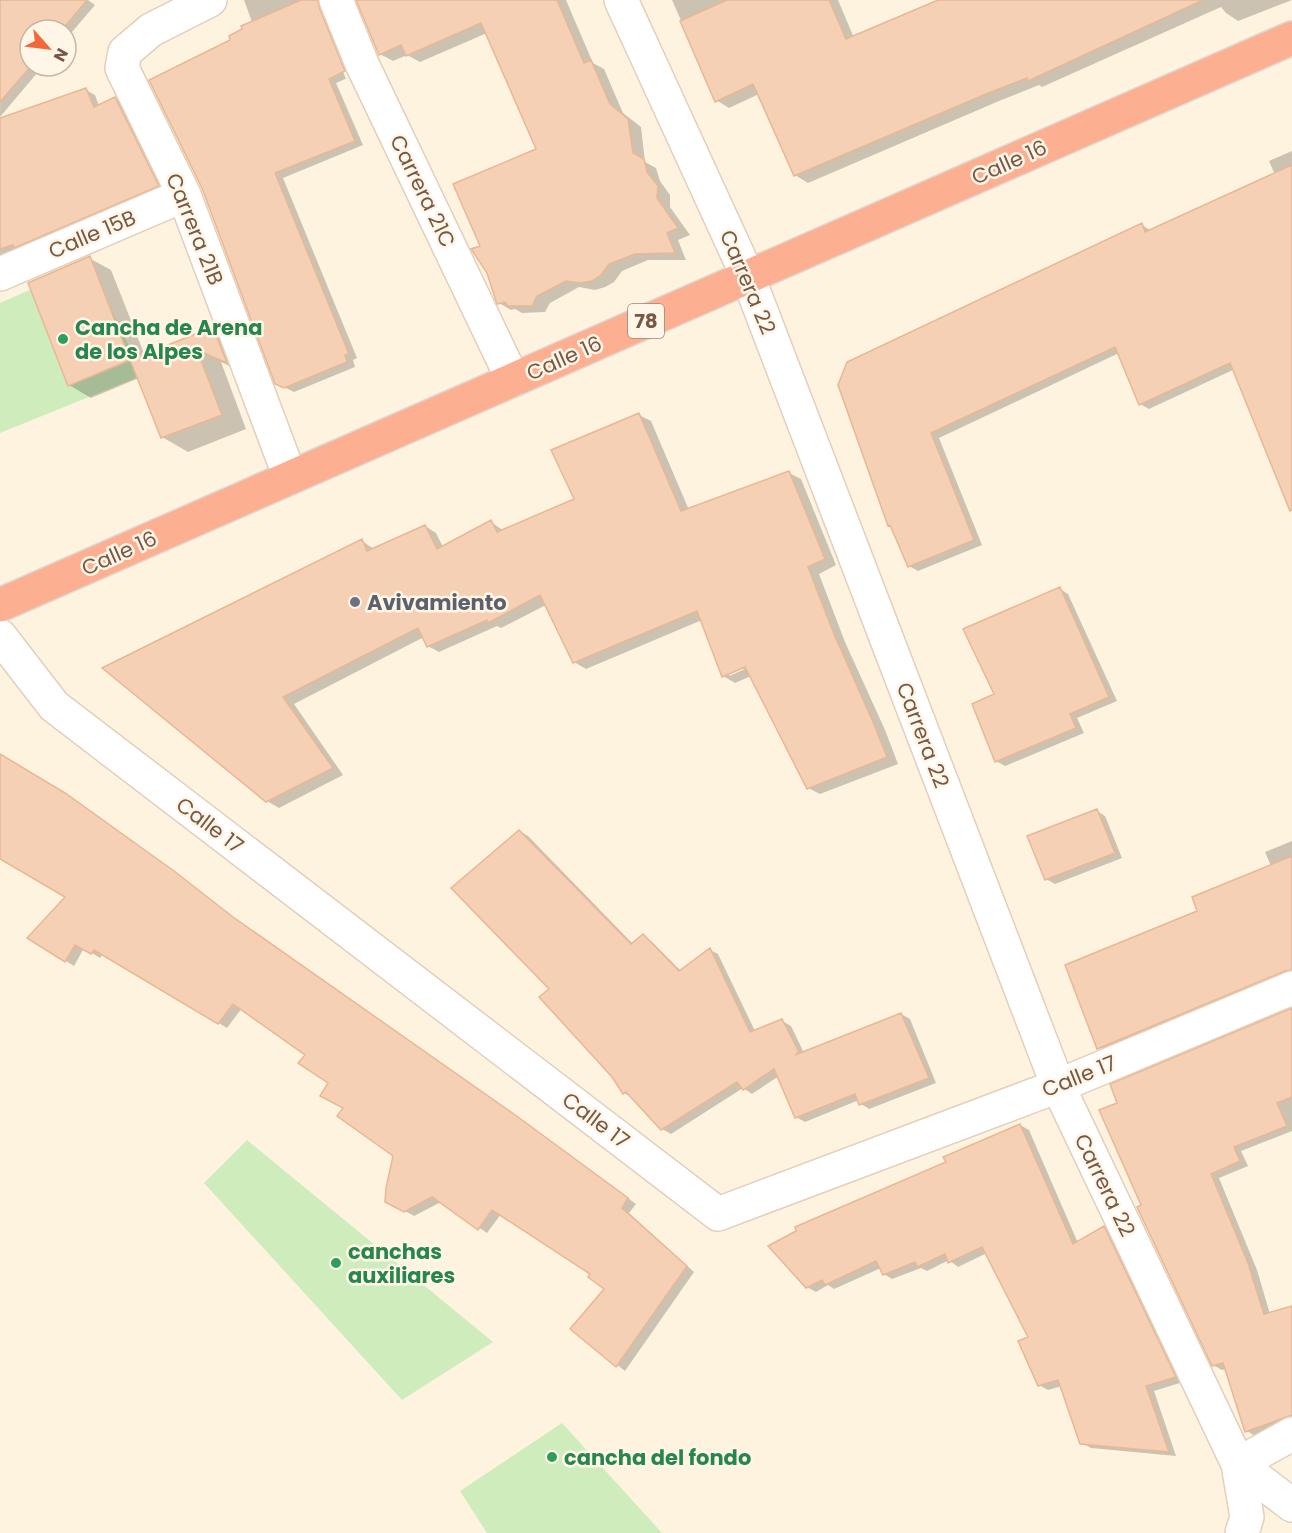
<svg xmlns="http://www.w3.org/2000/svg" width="1292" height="1533" viewBox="0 0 1292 1533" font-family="Poppins,sans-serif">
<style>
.green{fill:#cfecbd}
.shadow{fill:#0003;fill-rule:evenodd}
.building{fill:#f5d0b5;stroke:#e9b794;stroke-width:1.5}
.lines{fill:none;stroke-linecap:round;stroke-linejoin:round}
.minor-casing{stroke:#e3cfbb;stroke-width:36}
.highway-casing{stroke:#ded7d2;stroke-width:36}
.minor{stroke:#fff;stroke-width:33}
.highway{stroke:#fdb091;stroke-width:33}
.leisure-dot{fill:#2e9e5b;stroke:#fff6e7;stroke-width:2}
.worship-dot{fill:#6b7280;stroke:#fff6e7;stroke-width:2}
.labels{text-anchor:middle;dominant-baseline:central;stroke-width:5;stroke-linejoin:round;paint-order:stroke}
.shield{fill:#fff6e7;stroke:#9f8776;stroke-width:1.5}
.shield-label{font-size:20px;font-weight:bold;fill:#765845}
.street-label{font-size:21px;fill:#765845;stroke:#fff6e7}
.leisure-label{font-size:21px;font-weight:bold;fill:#27864d;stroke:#fff6e7;text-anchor:start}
.worship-label{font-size:21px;font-weight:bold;fill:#5b616d;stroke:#fff6e7;text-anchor:start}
</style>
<rect width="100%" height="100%" fill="#fef3df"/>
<!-- green -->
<path class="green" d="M 89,264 L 143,375 L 0,433 L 0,303 Z
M 247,1140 L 493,1342 L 402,1400 L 204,1183 Z
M 562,1423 L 662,1533 L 487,1533 L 460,1491 Z"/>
<!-- shadow -->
<path class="shadow" d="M 1,0 L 88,0 L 95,5 L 66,39 L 66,30 L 30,30 L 30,66 L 43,66 L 0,117 Z
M 244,0 L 311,0 L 323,20 L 332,25 L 352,76 L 336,83 L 363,145 L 283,178 L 357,358 L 353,360 L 355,367 L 294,392 L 276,383 L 232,41 L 252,22 ZM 324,26 L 328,26 L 349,77 L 346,79 Z
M 371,0 L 566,0 L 593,63 L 604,69 L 623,113 L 641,127 L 645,162 L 656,168 L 660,181 L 670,195 L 670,207 L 690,235 L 678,240 L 686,260 L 648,260 L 622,271 L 614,282 L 605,287 L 595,290 L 579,287 L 550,303 L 545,312 L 522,313 L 515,309 L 511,310 L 499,303 L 482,247 L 538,150 L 487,33 L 420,62 L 407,55 L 393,61 L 380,54 Z
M 672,0 L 838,0 L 854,38 L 941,0 L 1292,0 L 1238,21 L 1226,13 L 1221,7 L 1042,87 L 1039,85 L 999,101 L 808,183 L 795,175 L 759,94 L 729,108 L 716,100 Z
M 86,90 L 95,95 L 99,106 L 115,98 L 124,103 L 166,190 L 0,262 L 0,119 Z
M 1292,151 L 1292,482 L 1235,369 L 1149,409 L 1140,404 L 1119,353 L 939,438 L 982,545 L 918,571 L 909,566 L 893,527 L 889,525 L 839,385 L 1142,225 L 1150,230 L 1275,175 L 1269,161 Z
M 89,258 L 111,270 L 145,356 L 213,328 L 239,343 L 251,376 L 221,362 L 246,429 L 188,452 L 162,437 L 139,378 L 91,398 L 69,385 Z
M 639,415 L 651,421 L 689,510 L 789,473 L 801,479 L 836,565 L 819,574 L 845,642 L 885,730 L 898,764 L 820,794 L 808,788 L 751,676 L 735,683 L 723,676 L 702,620 L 586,669 L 574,662 L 546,605 L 501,628 L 497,626 L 439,652 L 428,646 L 424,637 L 294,704 L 343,775 L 279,808 L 267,801 L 104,668 L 362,541 L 374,549 L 425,526 L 436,533 L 443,547 L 491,522 L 504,531 L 576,500 ZM 751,663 L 752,666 L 729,676 L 729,672 Z
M 1060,589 L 1068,594 L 1117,701 L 1077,718 L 1084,733 L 1005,766 L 996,761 L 996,695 Z
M 0,756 L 72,799 L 183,878 L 241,923 L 526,1124 L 636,1204 L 629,1213 L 694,1272 L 625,1371 L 572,1329 L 606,1289 L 592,1274 L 501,1214 L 487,1233 L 441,1202 L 414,1216 L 387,1201 L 395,1156 L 345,1108 L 330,1082 L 307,1054 L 242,1008 L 227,1028 L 103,954 L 100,958 L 84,948 L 74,966 L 29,938 L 68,897 L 1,858 L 0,860 Z
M 1097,811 L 1105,816 L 1122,858 L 1055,884 L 1046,879 Z
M 519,831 L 528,836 L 633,944 L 643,936 L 651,941 L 681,971 L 710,950 L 718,954 L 755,1031 L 782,1021 L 791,1026 L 804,1053 L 901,1014 L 910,1019 L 936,1083 L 869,1109 L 861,1104 L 859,1100 L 805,1122 L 796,1117 L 779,1076 L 752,1094 L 743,1088 L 671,1134 L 662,1129 L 633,1098 L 624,1093 L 551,989 Z
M 1292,841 L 1292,969 L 1106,1050 L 1097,1045 L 1199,912 L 1271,866 L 1265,852 Z
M 1292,1043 L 1292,1131 L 1241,1151 L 1248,1166 L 1219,1178 L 1257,1270 L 1270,1314 L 1292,1307 L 1292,1422 L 1255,1436 L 1247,1431 L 1226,1369 L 1222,1370 L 1213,1365 L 1139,1208 Z
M 1020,1125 L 1029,1130 L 1078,1243 L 1104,1228 L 1113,1233 L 1183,1382 L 1154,1391 L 1176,1456 L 1091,1448 L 1082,1443 L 1062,1386 L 1048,1390 L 1039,1385 L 1030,1338 L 987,1253 L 958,1267 L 949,1260 L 927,1271 L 921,1268 L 892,1279 L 884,1274 L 881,1268 L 834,1289 L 828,1285 L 816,1292 L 807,1287 L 948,1163 Z"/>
<!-- building -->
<path class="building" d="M 0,0 L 87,0 L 62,30 L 30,30 L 31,66 L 0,102 Z
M 301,0 L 318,0 L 319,7 L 345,71 L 329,79 L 355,141 L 275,173 L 349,354 L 345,355 L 347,362 L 284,388 L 275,384 L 202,188 L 149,80 L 230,40 L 229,36 L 242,29 L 241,26 Z
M 356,0 L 557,0 L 584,63 L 591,60 L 610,104 L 628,119 L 633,153 L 644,159 L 647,172 L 658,186 L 657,198 L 678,228 L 667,233 L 675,253 L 635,254 L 609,264 L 601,275 L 592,281 L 581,283 L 566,281 L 537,296 L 532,306 L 508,306 L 505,302 L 497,304 L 487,273 L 471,249 L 480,246 L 453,184 L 536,149 L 481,23 L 406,56 L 401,45 L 379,55 Z
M 727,0 L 829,0 L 846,39 L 938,0 L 1203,0 L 1028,81 L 1027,78 L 986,94 L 794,176 L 753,84 L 715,102 L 680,21 Z
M 86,88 L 94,107 L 115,97 L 159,186 L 14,248 L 13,245 L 0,249 L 0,118 Z
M 1292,165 L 1292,510 L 1290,511 L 1230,363 L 1139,405 L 1115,347 L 931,433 L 974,540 L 908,567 L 890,525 L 888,526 L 838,385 L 847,362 L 1142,223 L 1145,232 Z
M 90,256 L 130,360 L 68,386 L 28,283 Z
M 213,327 L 227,363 L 197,350 L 222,415 L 161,438 L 130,360 Z
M 639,413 L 681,511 L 789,471 L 825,559 L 808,567 L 834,634 L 873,722 L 887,757 L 807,789 L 745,667 L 722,677 L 697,611 L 573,663 L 540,595 L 488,623 L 487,620 L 427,647 L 418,628 L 283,697 L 333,768 L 266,802 L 102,668 L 362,539 L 367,551 L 425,525 L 437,549 L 491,520 L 497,532 L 574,499 L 551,450 Z
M 1060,587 L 1109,697 L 1070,714 L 1076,728 L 995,762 L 972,704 L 994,694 L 963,629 Z
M 0,754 L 65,793 L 174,871 L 233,917 L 518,1117 L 628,1198 L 622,1208 L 687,1266 L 616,1367 L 570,1329 L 604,1289 L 588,1277 L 590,1274 L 492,1210 L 478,1230 L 432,1197 L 404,1212 L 385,1202 L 386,1188 L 393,1156 L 337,1116 L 343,1108 L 320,1096 L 328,1083 L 298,1063 L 305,1055 L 233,1004 L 218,1024 L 94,950 L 91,954 L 75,945 L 65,962 L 27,938 L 65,897 L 0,859 Z
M 1097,809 L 1115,853 L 1045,880 L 1027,836 Z
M 519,830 L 631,944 L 643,934 L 679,971 L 710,948 L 750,1032 L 782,1019 L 799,1052 L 795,1055 L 901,1013 L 929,1078 L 859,1105 L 855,1094 L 795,1118 L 774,1069 L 743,1090 L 737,1082 L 661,1130 L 626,1092 L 623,1094 L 612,1077 L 539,997 L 549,989 L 451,888 Z
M 1292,856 L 1292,970 L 1285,971 L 1097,1049 L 1065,965 L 1197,911 L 1192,897 Z
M 1292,1008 L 1292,1097 L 1277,1103 L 1287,1126 L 1234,1147 L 1240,1161 L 1211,1174 L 1248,1263 L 1264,1314 L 1292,1306 L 1292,1415 L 1245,1432 L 1223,1363 L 1212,1366 L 1137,1207 L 1141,1205 L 1099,1110 L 1117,1103 L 1110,1084 Z
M 1020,1124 L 1073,1244 L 1104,1226 L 1176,1377 L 1146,1386 L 1169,1452 L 1080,1444 L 1058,1380 L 1038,1386 L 1018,1341 L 1028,1337 L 982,1247 L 948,1263 L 945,1254 L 917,1267 L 915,1262 L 883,1275 L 876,1261 L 825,1285 L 822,1280 L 806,1288 L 768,1246 L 796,1231 L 795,1227 L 946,1162 L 943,1157 Z"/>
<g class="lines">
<defs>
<path id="minor" d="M 210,0 L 151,30 L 125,52 L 122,68 L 184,195 L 290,477
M 336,0 L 362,64 L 513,380
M 621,0 L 748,277 L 1058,1086 L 1238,1464 L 1247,1517 L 1242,1533
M 0,274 L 184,195
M 0,636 L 54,706 L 718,1214 L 1058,1086 L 1292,988
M 1238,1464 L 1292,1505
M 1238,1464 L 1292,1434"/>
<path id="highway" d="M 0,605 L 1292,38"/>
</defs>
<!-- minor casing -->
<use href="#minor" class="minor-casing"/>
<!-- highway casing -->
<use href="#highway" class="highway-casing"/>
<!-- minor -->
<use href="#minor" class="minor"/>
<!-- highway -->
<use href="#highway" class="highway"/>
</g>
<!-- markers -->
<g class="leisure-dot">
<circle cx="63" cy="339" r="6"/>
<circle cx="336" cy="1263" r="6"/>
<circle cx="552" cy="1457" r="6"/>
</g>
<circle class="worship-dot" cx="355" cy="602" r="6"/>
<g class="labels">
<!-- shield labels -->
<rect class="shield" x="628" y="304" width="36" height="34" rx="4.5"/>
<g class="shield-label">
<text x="646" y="321">78</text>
</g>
<!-- street labels -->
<g class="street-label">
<text transform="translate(1009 162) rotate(-24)">Calle 16</text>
<text transform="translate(423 191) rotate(64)">Carrera 21C</text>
<text transform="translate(195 229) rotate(68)">Carrera 21B</text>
<text transform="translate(92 234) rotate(-23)">Calle 15B</text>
<text transform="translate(748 282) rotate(67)">Carrera 22</text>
<text transform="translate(564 358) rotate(-24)">Calle 16</text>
<text transform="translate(119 553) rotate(-24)">Calle 16</text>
<text transform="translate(923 735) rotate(69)">Carrera 22</text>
<text transform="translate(210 825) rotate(37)">Calle 17</text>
<text transform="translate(1079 1076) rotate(-22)">Calle 17</text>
<text transform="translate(596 1120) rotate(37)">Calle 17</text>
<text transform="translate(1105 1185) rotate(64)">Carrera 22</text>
</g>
<!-- leisure labels -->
<g class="leisure-label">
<text x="75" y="327">Cancha de Arena<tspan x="75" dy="24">de los Alpes</tspan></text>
<text x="348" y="1251">canchas<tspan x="348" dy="24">auxiliares</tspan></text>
<text x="564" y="1457">cancha del fondo</text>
</g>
<!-- worship labels -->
<g class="worship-label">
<text x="367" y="602">Avivamiento</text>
</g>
</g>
<!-- north arrow -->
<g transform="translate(48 48) rotate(118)"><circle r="28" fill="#fff6e7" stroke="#c8b7a6" stroke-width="1.5"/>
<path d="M0-4.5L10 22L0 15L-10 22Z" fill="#f2683a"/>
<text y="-9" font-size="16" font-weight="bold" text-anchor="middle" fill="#765845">N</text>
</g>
</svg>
